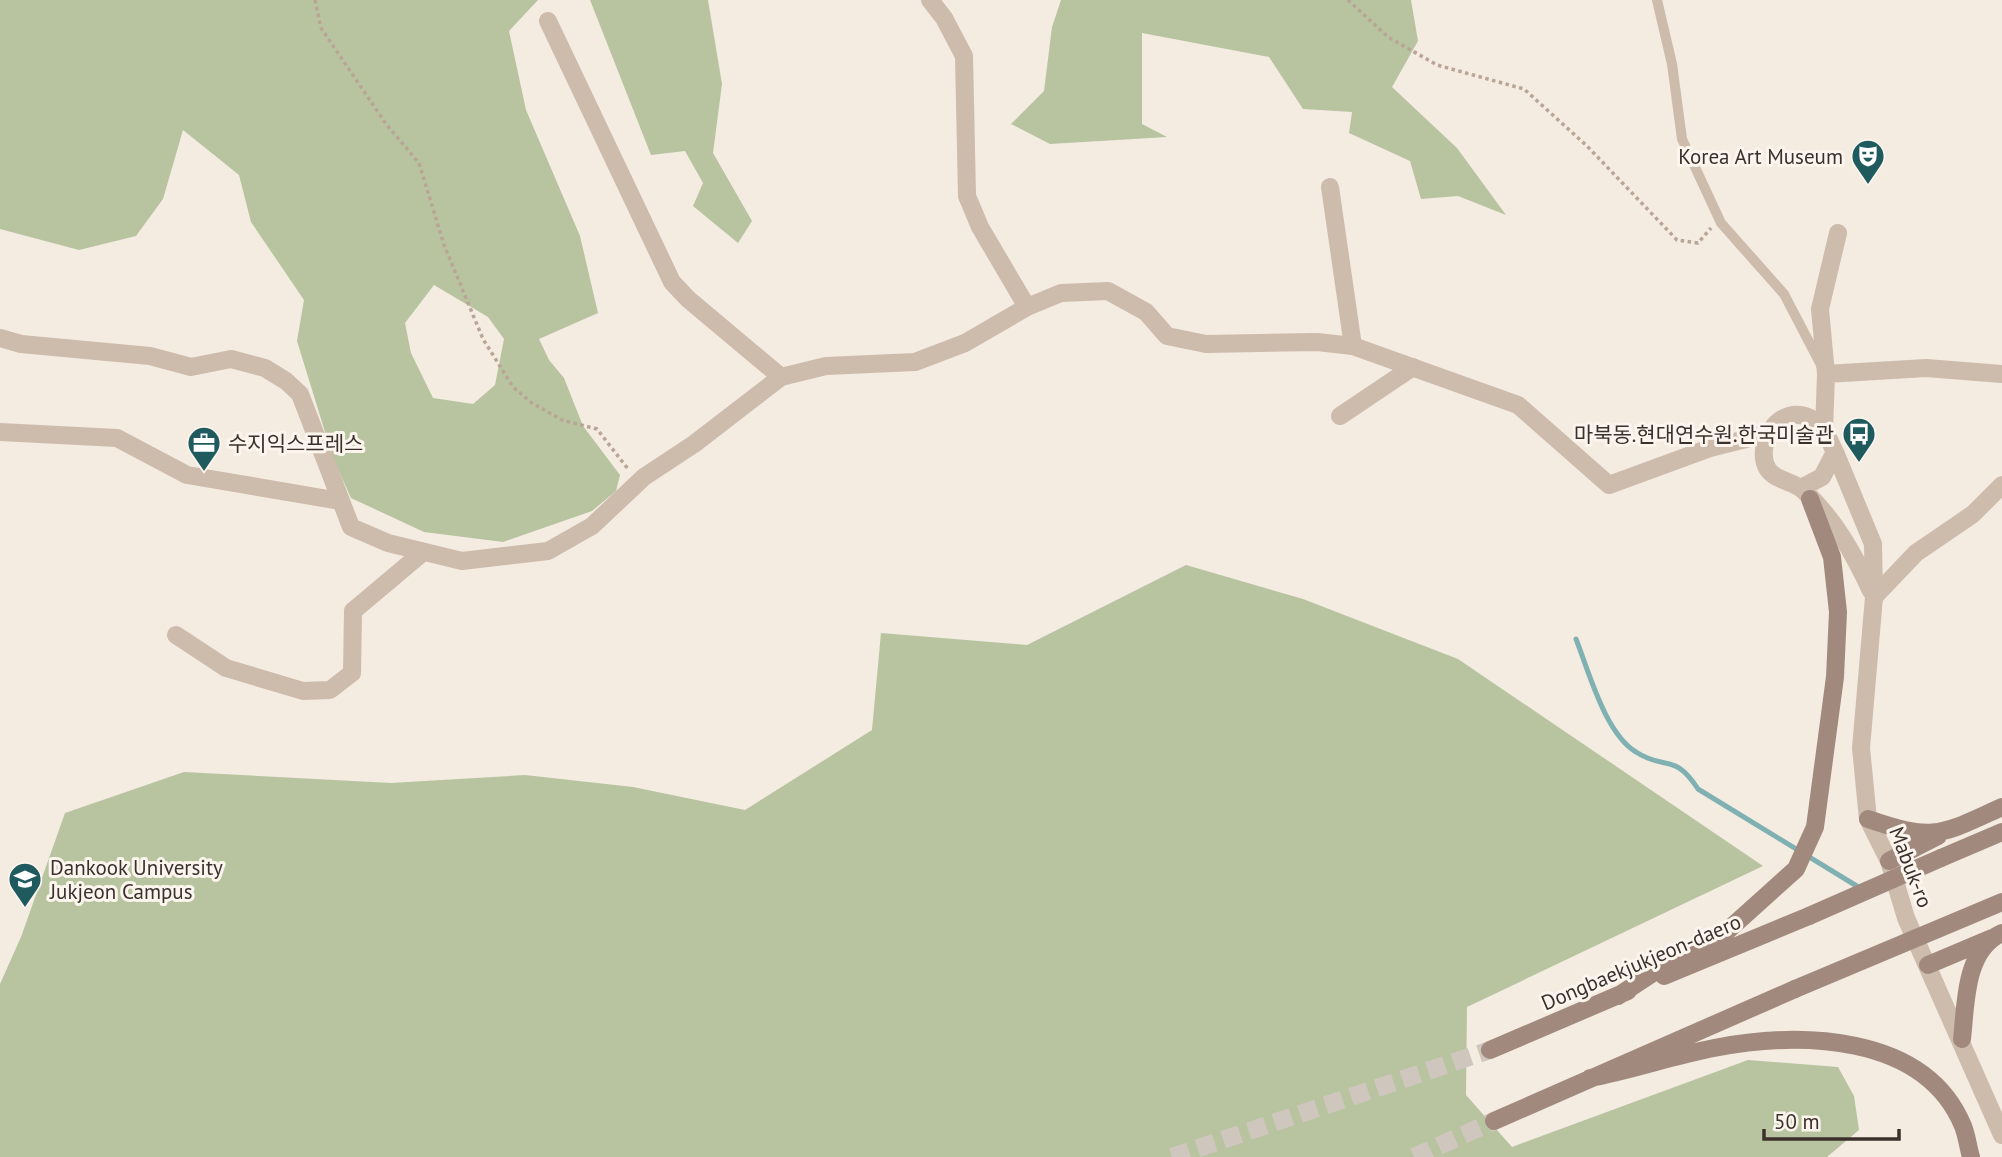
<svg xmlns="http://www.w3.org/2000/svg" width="2002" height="1157" viewBox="0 0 2002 1157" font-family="'PT Sans','Noto Sans KR',sans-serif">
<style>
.green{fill:#b8c4a0;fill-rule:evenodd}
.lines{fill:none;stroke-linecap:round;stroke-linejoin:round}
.stream{stroke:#7fb0b2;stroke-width:5}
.secondary-tunnel{stroke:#cfc6bd;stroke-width:18;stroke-dasharray:18 9;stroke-linecap:butt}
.path{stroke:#b9a596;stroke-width:3.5;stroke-dasharray:3.5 3.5;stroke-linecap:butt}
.service{stroke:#cdbbac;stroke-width:10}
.minor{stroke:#cdbbac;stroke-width:18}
.tertiary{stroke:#cdbbac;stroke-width:18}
.secondary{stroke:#a18a7d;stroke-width:18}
.secondary-bridge{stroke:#a18a7d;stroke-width:18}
.labels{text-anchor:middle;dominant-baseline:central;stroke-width:6;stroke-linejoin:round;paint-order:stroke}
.poi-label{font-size:21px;fill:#3b302b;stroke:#fbf5ee;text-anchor:end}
.street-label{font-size:21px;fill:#3b302b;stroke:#fbf5ee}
</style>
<rect width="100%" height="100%" fill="#f4ebe1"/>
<!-- green -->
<path class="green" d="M 0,0 L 538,0 L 509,31 L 526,110 L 580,236 L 598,313 L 539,339 L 549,360 L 564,378 L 583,426 L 620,475 L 616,491 L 592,511 L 503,542 L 424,532 L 351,498 L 333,458 L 297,341 L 304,300 L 251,222 L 239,175 L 183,130 L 163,199 L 136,236 L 79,250 L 0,229 ZM 434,285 L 488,317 L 504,339 L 495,385 L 473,404 L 433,398 L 411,353 L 405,323 Z
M 590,0 L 708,0 L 722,84 L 713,153 L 752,221 L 738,243 L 693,206 L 703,183 L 685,151 L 651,155 Z
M 1061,0 L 1411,0 L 1418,41 L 1392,87 L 1457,148 L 1506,215 L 1458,196 L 1421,199 L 1410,161 L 1349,133 L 1352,112 L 1303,109 L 1269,57 L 1142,33 L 1142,124 L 1167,137 L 1050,144 L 1011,124 L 1044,91 L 1052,27 Z
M 1186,565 L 1303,599 L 1458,659 L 1763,866 L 1467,1007 L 1466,1095 L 1512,1147 L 1748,1060 L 1838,1067 L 1854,1096 L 1859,1130 L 1827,1157 L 0,1157 L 0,984 L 21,937 L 65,813 L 184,772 L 391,783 L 525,775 L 633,787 L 745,810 L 872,730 L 881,633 L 1027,645 Z"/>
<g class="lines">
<!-- stream -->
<path class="stream" d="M 1576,639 C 1589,672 1605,733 1636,752 C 1665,771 1674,752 1698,789 L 1860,888"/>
<!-- secondary-tunnel -->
<path class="secondary-tunnel" d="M 1172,1157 L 1490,1050
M 1414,1157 L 1494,1121"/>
<!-- path -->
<path class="path" d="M 315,0 L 321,28 L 386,124 L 419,163 L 444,245 L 483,339 L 513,387 L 532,403 L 562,420 L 597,429 L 628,469
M 1348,0 L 1388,37 L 1437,65 L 1524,89 L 1587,146 L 1677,240 L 1698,243 L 1711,228"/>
<!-- service -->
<path class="service" d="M 1657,0 L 1672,64 L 1682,139 L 1721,223 L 1784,294 L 1821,365"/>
<!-- minor -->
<path class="minor" d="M 930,0 L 944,18 L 964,56 L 967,196 L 980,227 L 1027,307
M 548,21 L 672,282 L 688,299 L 781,377
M 1330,187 L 1353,346
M 1826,374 L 1926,368 L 2002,374
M 1340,416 L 1413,367
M 1824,431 L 1826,374 L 1820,309 L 1838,233
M 0,432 L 117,438 L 187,475 L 340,501
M 1874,597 L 1916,553 L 1973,514 L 2002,485
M 176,635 L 226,668 L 303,691 L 330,690 L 352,673 L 353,611 L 422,553"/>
<!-- tertiary -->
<path class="tertiary" d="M 0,338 L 21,344 L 150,356 L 191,367 L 231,359 L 265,368 L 286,381 L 300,394 L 351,527 L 388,543 L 462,561 L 548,551 L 592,526 L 644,477 L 694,444 L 781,377 L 826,366 L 915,362 L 965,343 L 1027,307 L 1061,293 L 1108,291 L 1146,312 L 1167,336 L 1206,344 L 1317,342 L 1353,346 L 1518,405 L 1609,485 L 1710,448 L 1766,434
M 1835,452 L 1873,544 L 1874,597 L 1861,748 L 1868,819 L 1889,861 L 1906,918 L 2002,1135
M 1801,488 L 1822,477 L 1835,452 C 1829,440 1823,424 1810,418 C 1781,404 1758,438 1765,463 C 1770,481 1792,480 1803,490 C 1834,518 1854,554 1871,591"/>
<!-- secondary -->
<path class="secondary" d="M 1868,819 C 1935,842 1940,835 2002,807
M 1941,858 L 2002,832
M 1889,861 L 1938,836
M 1928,965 L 1992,938
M 1664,976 L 1809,916
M 1618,996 L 1671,961 L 1726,932 L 1796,869 L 1815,827 L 1835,677 L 1838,612 L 1832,557 L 1810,499
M 1962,1039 C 1966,1005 1964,950 2002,933
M 1490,1050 L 1628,991
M 1590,1078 C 1632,1070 1672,1056 1714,1048 C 1797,1032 1924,1032 1963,1126 C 1967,1136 1968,1147 1971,1157
M 1494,1121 L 1795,989"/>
<!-- secondary-bridge -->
<path class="secondary-bridge" d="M 1809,916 L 1941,858
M 1795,989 L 2002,902"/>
</g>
<!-- icons -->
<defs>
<symbol id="theatre-pin" viewBox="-11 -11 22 30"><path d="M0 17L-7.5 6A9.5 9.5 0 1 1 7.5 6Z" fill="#1f5a5e" stroke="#fbf5ee"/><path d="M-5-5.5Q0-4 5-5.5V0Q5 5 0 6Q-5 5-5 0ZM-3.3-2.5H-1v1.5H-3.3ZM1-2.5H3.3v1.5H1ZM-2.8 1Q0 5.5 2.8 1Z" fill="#fff"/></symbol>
<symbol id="bus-pin" viewBox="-11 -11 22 30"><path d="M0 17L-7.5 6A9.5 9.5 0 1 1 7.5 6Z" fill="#1f5a5e" stroke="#fbf5ee"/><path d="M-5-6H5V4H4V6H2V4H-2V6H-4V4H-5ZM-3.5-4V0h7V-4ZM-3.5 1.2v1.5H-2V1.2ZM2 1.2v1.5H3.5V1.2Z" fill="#fff"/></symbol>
<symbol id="office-pin" viewBox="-11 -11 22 30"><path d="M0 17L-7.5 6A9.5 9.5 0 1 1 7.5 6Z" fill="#1f5a5e" stroke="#fbf5ee"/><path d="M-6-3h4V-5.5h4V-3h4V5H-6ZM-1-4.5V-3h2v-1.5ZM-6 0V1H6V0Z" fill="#fff"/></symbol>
<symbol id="university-pin" viewBox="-11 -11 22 30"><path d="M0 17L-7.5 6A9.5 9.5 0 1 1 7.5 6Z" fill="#1f5a5e" stroke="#fbf5ee"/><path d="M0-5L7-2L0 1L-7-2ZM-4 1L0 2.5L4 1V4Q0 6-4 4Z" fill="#fff"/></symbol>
</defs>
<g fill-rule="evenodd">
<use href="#theatre-pin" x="1849" y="137" width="38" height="52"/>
<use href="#bus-pin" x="1840" y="415" width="38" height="52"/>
<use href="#office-pin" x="185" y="424" width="38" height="52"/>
<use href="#university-pin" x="6" y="860" width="38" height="52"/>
</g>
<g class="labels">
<!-- poi labels -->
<g class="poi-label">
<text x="1843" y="156">Korea Art Museum</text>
<text x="1834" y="434">마북동.현대연수원.한국미술관</text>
<text x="228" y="443" text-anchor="start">수지익스프레스</text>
<text x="50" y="867" text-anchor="start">Dankook University<tspan x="50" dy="24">Jukjeon Campus</tspan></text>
</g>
<!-- street labels -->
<g class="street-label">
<text transform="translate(1911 867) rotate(69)">Mabuk-ro</text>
<text transform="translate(1641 962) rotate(-23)">Dongbaekjukjeon-daero</text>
</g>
</g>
<!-- scale -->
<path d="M1764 1129v10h135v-10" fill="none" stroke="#3b302b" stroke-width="3.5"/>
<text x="1774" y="1129" font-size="21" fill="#3b302b" stroke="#fbf5ee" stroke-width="5" paint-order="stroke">50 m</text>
</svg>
